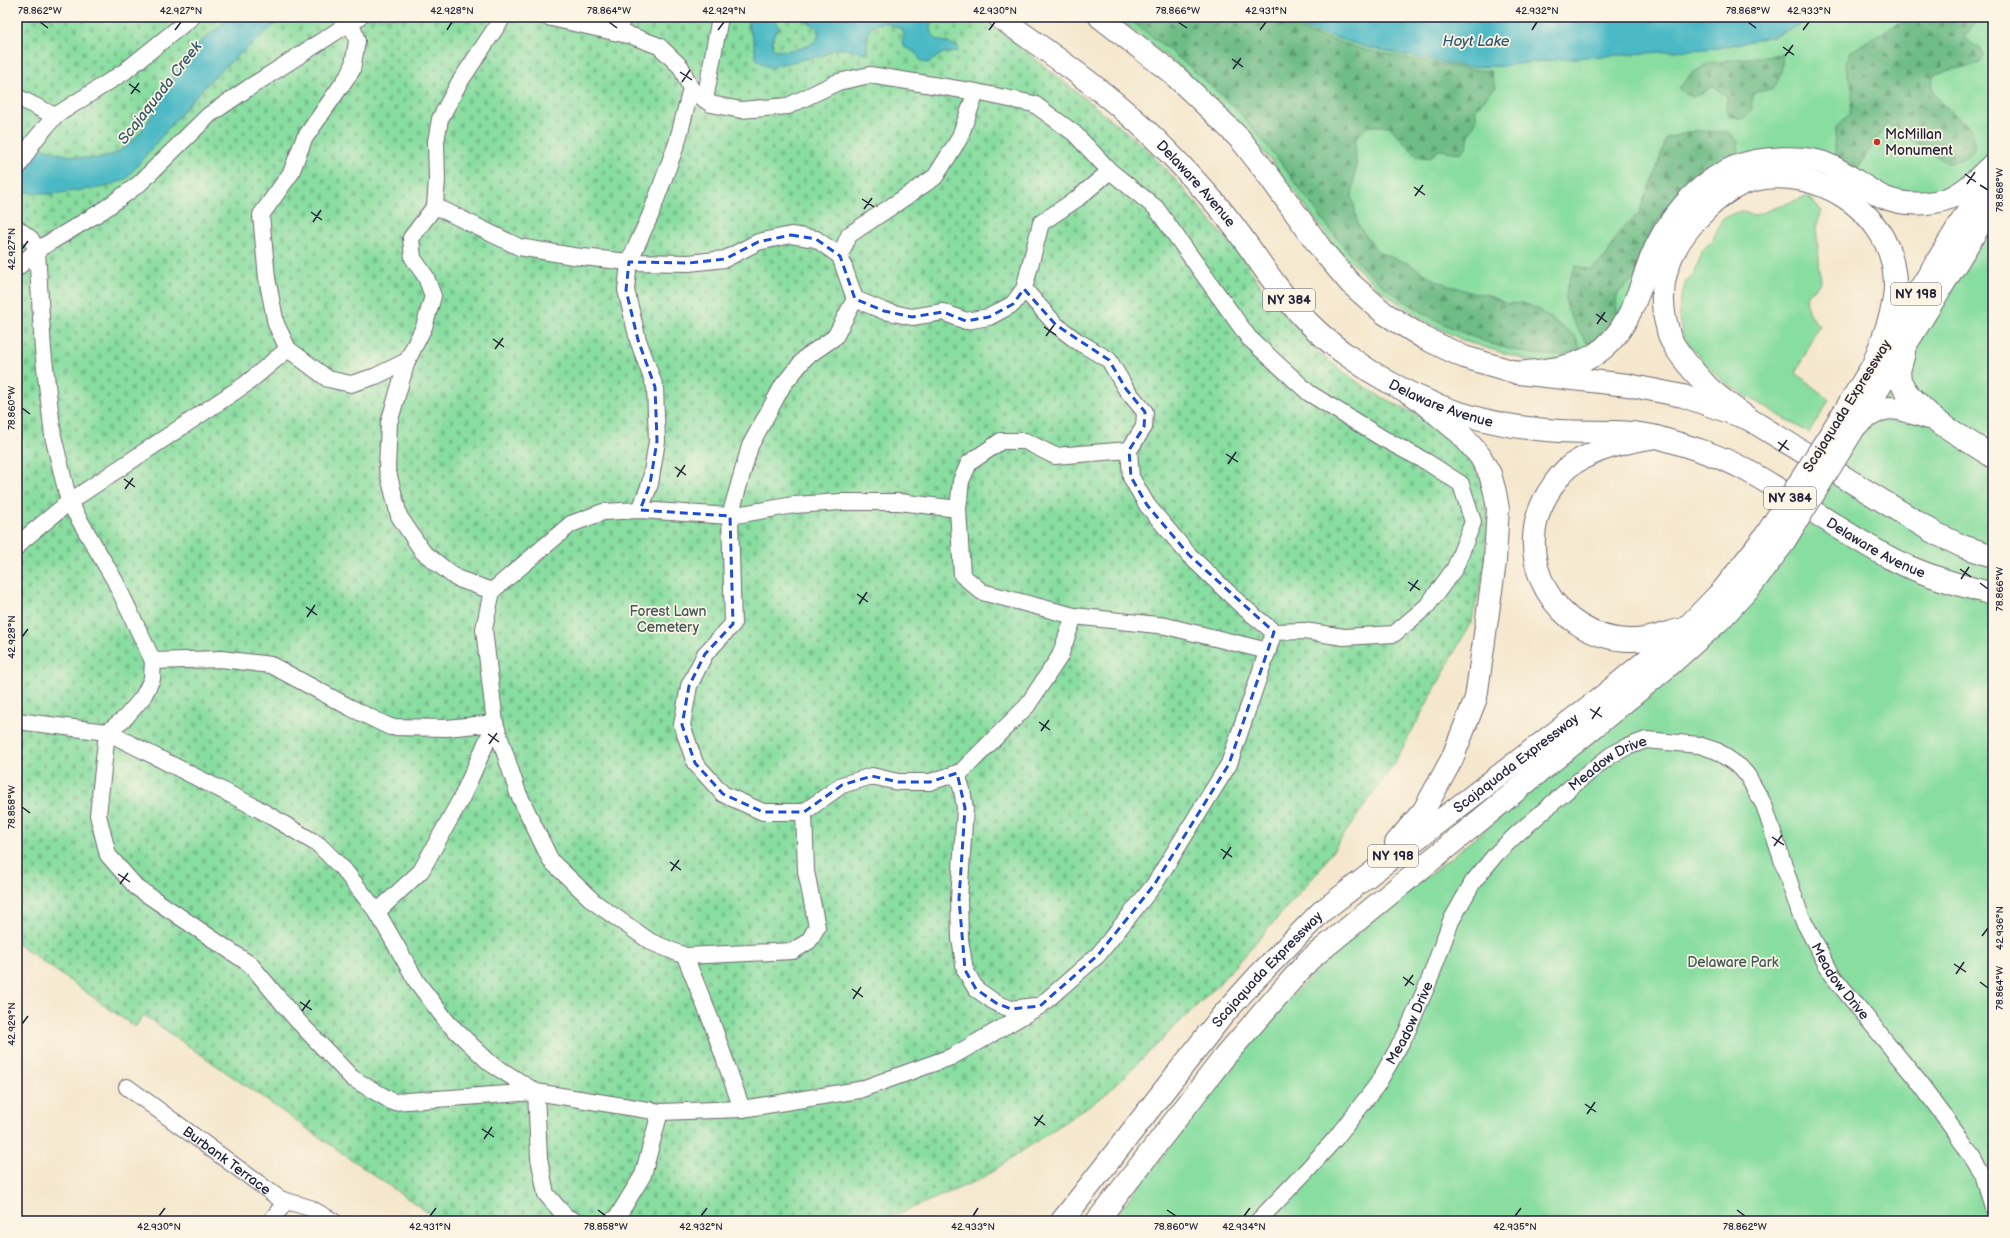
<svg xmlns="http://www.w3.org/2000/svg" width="2010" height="1238" viewBox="0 0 2010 1238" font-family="'Balsamiq Sans',sans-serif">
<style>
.green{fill:#88dda0;stroke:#55806e}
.forest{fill:url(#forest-firs);stroke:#486f60}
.cemetery{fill:url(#cemetery-stones);stroke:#55806e}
.water{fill:#4bb9c5;stroke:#366e80}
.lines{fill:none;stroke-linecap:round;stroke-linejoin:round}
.minor-casing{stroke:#6c676e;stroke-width:18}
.primary-casing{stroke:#6c676e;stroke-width:24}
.trunk-casing{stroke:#6c676e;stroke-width:24}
.minor{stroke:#fff;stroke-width:16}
.primary{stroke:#fff;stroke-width:22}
.trunk{stroke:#fff;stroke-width:22}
.trunk-bridge-casing{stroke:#6c676e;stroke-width:24;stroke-linecap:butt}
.trunk-bridge{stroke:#fff;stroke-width:22}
.marked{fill:none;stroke:#1d4ed8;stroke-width:3;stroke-dasharray:8 5;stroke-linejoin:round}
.ticks{fill:none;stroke:#22223b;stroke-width:1.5}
.poi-dot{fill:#c8321e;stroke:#fcf5e5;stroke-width:1.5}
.labels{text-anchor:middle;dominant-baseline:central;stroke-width:3.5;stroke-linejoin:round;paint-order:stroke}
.shield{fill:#fcf5e5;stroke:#63616e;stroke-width:1}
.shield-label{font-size:13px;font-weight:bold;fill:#22223b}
.poi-label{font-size:14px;fill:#22223b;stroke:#fcf5e5;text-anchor:start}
.street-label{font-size:14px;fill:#22223b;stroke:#fcf5e5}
.park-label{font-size:14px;fill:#415a59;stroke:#fcf5e5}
.water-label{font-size:15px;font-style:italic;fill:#30576b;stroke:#fcf5e5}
.neatline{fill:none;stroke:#22223b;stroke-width:1.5}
.ticks-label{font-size:10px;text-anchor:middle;fill:#22223b}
</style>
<defs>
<pattern id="forest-firs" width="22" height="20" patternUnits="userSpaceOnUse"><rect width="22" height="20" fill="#6ebc86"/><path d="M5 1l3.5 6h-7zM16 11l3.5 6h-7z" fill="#5a986f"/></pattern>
<pattern id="cemetery-stones" width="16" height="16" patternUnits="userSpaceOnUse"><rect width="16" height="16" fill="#88dda0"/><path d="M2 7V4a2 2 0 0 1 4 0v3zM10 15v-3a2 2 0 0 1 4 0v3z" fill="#75bd8b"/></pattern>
</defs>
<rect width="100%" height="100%" fill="#fcf5e5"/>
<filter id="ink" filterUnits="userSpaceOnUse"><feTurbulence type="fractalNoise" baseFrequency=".025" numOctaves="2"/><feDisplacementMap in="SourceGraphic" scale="8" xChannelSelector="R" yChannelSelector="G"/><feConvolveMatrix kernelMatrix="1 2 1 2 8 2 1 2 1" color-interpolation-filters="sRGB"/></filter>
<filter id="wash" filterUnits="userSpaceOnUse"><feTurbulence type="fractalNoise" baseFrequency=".012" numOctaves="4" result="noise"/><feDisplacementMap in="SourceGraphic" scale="16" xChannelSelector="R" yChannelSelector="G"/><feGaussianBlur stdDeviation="0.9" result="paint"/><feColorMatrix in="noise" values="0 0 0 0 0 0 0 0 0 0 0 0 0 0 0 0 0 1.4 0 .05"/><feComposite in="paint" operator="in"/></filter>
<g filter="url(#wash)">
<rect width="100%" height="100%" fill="#f4e7cd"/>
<!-- green -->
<path class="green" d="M 1116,17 L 1993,17 L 1993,155 L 1959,187 L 1911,197 L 1765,153 L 1631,302 L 1596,348 L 1547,362 L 1530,361 L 1467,342 L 1423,320 L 1379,289 L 1335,246 L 1275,165 L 1215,98 L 1178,65 Z
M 1807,196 L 1822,211 L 1816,227 L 1821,282 L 1807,295 C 1805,309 1809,316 1819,325 L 1796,373 L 1829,400 L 1809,433 L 1726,384 L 1710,369 L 1683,337 L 1679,319 L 1680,301 L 1686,281 L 1694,274 L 1702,251 L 1713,239 L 1722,219 L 1732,214 L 1742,211 L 1753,216 Z
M 1993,224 L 1993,1221 L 1111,1221 L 1279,1008 L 1327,961 L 1363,929 L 1687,665 L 1716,639 L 1747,607 Z"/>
<!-- forest -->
<path class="forest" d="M 1126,17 L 1260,17 L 1365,50 L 1465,69 L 1490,71 L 1496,87 L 1475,109 L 1477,119 L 1469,135 L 1467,146 L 1461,153 L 1439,150 L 1429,158 L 1417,156 L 1389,126 L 1368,126 L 1355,139 L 1356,164 L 1352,196 L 1358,225 L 1378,252 L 1409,264 L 1437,281 L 1472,293 L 1486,294 L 1507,304 L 1524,303 L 1537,309 L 1575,336 L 1580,349 C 1555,361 1523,353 1498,346 C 1442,328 1382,294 1345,248 C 1309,205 1279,156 1241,115 C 1206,78 1166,47 1126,17 Z
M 1909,17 L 1979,17 L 1964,38 L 1981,49 L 1984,55 L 1980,63 L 1934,74 C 1925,99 1955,112 1969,127 C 1972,130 1972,135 1974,138 C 1979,155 1961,160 1948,163 L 1887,124 L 1855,172 L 1838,162 L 1834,144 L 1836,128 L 1850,113 L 1853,90 L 1845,66 L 1851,51 Z
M 1782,54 C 1784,66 1780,78 1774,88 C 1759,93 1750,88 1752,109 L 1743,119 L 1730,116 L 1726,108 L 1727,97 L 1714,86 L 1694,97 L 1685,94 L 1679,88 L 1691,74 L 1708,63 Z
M 1695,131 L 1729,132 L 1738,142 L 1739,156 L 1704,173 L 1667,206 L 1652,230 L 1634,278 L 1618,293 L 1616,300 L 1617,313 L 1605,336 L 1595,344 L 1587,343 C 1567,312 1557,302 1576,266 L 1591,270 L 1605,257 L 1621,229 L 1639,214 L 1645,196 L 1654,178 L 1666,138 Z"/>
<!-- cemetery -->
<path class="cemetery" d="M 17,17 L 983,17 L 1145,147 L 1181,186 L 1244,260 L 1268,297 L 1322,356 L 1360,384 L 1381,397 L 1422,417 L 1440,429 L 1470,459 L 1483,485 L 1488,515 L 1484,571 L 1472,620 L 1394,764 L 1317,873 L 1217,986 L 1106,1094 L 981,1179 L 881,1221 L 440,1221 L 144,1015 L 135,1027 L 17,943 Z"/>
<!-- water -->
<path class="water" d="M 231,17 L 283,17 L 218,73 L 191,101 L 126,179 L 105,187 L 51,194 L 30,193 L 17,188 L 17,139 C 41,147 74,161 100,158 C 143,152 164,90 186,57 C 194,45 219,28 231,17 Z
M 750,17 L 772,17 L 780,28 C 772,33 772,39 773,49 C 782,53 805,49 813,43 C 816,42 817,38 819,35 L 817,28 L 804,19 L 804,17 L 930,17 C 931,47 938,36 958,47 L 957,52 L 943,53 L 928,63 L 922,62 L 915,52 L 904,47 L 902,42 L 904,35 L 903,30 L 884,22 L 871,26 L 867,34 L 867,52 C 858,54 848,47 837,49 C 832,49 828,54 823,55 C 806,60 788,61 771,68 L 761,63 L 756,58 L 754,42 L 748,26 Z
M 1267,17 L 1817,17 L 1774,36 L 1718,48 L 1561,59 L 1501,66 L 1465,67 L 1366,47 Z"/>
</g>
<g filter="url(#ink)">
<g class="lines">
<defs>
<g id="minor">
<path d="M 351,21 L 357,41 L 352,70 L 304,139 L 291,173 L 261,215 L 267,278 L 276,324 L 288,349 L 328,379 L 351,384 L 376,376 L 407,361"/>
<path d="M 614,32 L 625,17"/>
<path d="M 976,92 L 959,139 L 935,177 L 849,235 L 840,256 L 855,299 L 884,311 L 912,317 L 943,312 L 966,321 L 989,317 L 1013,304 L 1024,289 L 1041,223 L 1078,198 L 1110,171"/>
<path d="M 17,97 L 55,116"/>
<path d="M 705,100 L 720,17"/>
<path d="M 17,169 L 34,141 L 55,116 L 124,72 L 192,17"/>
<path d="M 435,206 L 519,247 L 573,256 L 629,262 L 689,263 L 725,259 L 758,242 L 791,235 L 816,239 L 840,256"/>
<path d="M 17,228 L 31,239 L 37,250 L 102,211 L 139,184 L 209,115 L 247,89 L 359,17"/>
<path d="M 37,250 L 43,350 L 53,436 L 69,502 L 115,581 L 153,661 L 152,679 L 143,697 L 125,718 L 107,732 L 98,815 L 108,855 L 136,887 L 251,965 L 295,1018 L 352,1078 L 393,1102 L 536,1092 L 539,1158 L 546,1194 L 566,1217 L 575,1221"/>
<path d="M 17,268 L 37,250"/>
<path d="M 1024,289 L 1056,325 L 1077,341 L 1109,360 L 1126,389 L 1145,412 L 1144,427 L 1129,450 L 1131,477 L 1147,505 L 1189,555 L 1242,606 L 1274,632"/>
<path d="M 855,299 L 835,337 L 806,357 L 783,385 L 750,446 L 730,516 L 733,624 L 705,654 L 689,686 L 682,725 L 695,763 L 723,794 L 763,812 L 804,812 L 842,785 L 872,776 L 898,782 L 930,782 L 961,772 L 1027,706 L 1060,656 L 1074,616"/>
<path d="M 1129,450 L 1055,456 L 1025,441 L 1001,441 L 969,463 L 961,481 L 958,509 L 962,575 L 982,592 L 1074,616 L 1166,626 L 1268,651"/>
<path d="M 640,510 L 650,484 L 657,441 L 655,387 L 638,340 L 626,290 L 629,262 L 650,216 L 677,143 L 691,89"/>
<path d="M 17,547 L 23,540 L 69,502 L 246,384 L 288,349"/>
<path d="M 492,591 L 456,578 L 423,552 L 399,516 L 387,468 L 389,423 L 407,361 L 424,327 L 433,296 L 426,277 L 413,258 L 411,238 L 435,206 L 437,180 L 436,141 L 440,119 L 459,83 L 503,17"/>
<path d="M 153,661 L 221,659 L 271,665 L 351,708 L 390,727 L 447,728 L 495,723"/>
<path d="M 17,721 L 107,732 L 257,808 L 319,845 L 344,870 L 377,912 L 417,982 L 448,1023 L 490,1063 L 536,1092 L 660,1112 L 742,1109 L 859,1090 L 951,1057 L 1040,1006 L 1098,955 L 1154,885 L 1229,764 L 1274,632 L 1304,631 L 1344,637 L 1394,634 L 1427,606 L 1455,568 L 1473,522 L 1461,484 L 1427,462 L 1382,438 L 1309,393 L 1249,338 L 1156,208 L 1110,171 L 1074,133 L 1034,104 L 976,92 L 870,75 L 838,82 L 788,106 L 741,110 L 711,104 L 691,89 L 681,67 L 659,46 L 632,36 L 547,17"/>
<path d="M 957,773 L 962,790 L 965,808 L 959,899 L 960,939 L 965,970 L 976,989 L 996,1003 L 1011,1009 L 1034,1006"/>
<path d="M 804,812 L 806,871 L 817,927 L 809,941 L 793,951 L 685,956 L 651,942 L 594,902 L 551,861 L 518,793 L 495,723 L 484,629 L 492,591 L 571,524 L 603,512 L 640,510 L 730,516 L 794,505 L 841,502 L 899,502 L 958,509"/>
<path d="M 377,912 L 421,871 L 462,797 L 495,723"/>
<path d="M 685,956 L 712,1023 L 742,1109"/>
<path id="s1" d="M 127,1087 L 280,1199 L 310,1208 L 333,1221"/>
<path d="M 271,1221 L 286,1201"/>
<path d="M 611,1221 L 616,1219 L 643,1175 L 660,1112"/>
<path id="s2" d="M 1258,1221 L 1306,1171 L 1335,1139 L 1377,1085 L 1406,1034 L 1429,981 L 1451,921 L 1473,882 L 1496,854 L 1517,834 L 1571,787 L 1611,755 L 1627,747 L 1646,740 L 1699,745 L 1717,751 L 1740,767 L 1747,775 L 1764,805 L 1800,914 L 1832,975 L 1918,1081 L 1956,1132 L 1983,1175 L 1993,1207"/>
</g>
<g id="primary">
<path id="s3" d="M 999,17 C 1043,48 1088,79 1128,114 C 1160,141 1188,172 1216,204 C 1238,229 1256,258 1276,285 C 1296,312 1321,337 1348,356 C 1410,401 1482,427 1559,431 C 1592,433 1628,429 1660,438 C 1688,446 1718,455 1744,469 C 1794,496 1840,532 1892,559 C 1923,575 1959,585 1993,594"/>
<path d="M 1100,17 L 1172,73 L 1211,110 L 1241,140 L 1269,176 L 1322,250 L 1350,283 L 1384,313 L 1424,338 L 1464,357 L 1518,373 L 1628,385 L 1683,396 L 1749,419 L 1935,533 L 1962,546 L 1993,556"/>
</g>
<g id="trunk">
<path d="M 1904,353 L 1899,371 L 1900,381 L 1908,394 L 1935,420 L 1993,457"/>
<path d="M 1518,373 C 1543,370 1571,369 1594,355 C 1628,334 1638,293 1651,258 C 1666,220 1697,183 1735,167 C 1759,157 1807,154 1831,166 C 1849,174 1864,188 1883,197 C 1906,207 1943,206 1964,190 C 1974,183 1984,172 1993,164"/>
<path d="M 1841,417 L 1989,177"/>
<path d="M 1749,419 C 1736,409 1720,399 1708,387 C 1695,373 1680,357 1671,340 C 1668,335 1668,328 1666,323 C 1657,286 1668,253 1692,225 C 1708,206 1729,186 1754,180 C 1815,166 1886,208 1894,272 C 1899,303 1884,334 1874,362"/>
<path d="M 1859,423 C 1889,400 1896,408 1929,418"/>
<path d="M 1855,427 L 1993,204"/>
<path d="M 1656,437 C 1626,442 1597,448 1571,465 C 1561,472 1554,483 1548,493 C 1509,557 1555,638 1629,640 C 1645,641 1664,634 1679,630"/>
<path d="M 1396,843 L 1424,810 L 1452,759 L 1476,698 L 1495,562 L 1497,523 L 1498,509 L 1495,492 L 1490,474 L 1480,456 L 1461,434 L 1415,396"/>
<path id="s4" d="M 1062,1221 L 1222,1016 L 1258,976 L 1321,912 L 1603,696 L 1686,628 L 1723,590 L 1766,535"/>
<path d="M 1097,1221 L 1225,1056 L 1309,960 L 1665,669 L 1720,620 L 1751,586 L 1782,545"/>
</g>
</defs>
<!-- minor casing -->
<use href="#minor" class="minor-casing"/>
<!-- primary casing -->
<use href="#primary" class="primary-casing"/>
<!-- trunk casing -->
<use href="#trunk" class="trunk-casing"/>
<!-- minor -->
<use href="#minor" class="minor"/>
<!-- primary -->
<use href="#primary" class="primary"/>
<!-- trunk -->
<use href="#trunk" class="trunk"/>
<defs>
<path id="trunk-bridge" d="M 1766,535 L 1841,417
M 1782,545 L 1855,427"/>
</defs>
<!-- trunk-bridge casing -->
<use href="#trunk-bridge" class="trunk-bridge-casing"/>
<!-- trunk-bridge -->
<use href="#trunk-bridge" class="trunk-bridge"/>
</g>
</g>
<!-- marked area -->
<path class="marked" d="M 791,235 L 816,239 L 840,256 L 855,299 L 884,311 L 912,317 L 943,312 L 966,321 L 989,317 L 1013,304 L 1024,289 L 1056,325 L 1109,360 L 1126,389 L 1145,412 L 1144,427 L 1129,450 L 1131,477 L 1147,505 L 1189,555 L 1274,632 L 1229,764 L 1154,885 L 1098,955 L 1040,1006 L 1011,1009 L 996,1003 L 976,989 L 965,970 L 959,899 L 965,808 L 957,773 L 930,782 L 898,782 L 872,776 L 842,785 L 804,812 L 763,812 L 723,794 L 695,763 L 682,725 L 689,686 L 705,654 L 733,624 L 730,516 L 640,510 L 650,484 L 657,441 L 655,387 L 638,340 L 626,290 L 629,262 L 689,263 L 725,259 L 758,242 Z"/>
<!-- ticks -->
<path class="ticks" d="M 40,22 L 48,28M 609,22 L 617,28M 1178,22 L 1187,28M 1748,22 L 1756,28M 175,30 L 181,22M 447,30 L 452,22M 718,30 L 724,22M 989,30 L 995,22M 1260,30 L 1266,22M 1532,30 L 1537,22M 1803,30 L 1809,22M 1783,47 L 1794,55M 1785,56 L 1793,45M 1232,59 L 1243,67M 1233,69 L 1241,58M 680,72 L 692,80M 682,82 L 690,70M 129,84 L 140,92M 131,94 L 139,83M 1965,174 L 1976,182M 1967,184 L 1975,172M 1980,185 L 1988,190M 1414,187 L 1425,195M 1415,196 L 1423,185M 862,199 L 874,207M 864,209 L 872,198M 311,212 L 322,220M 313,222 L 321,210M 22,249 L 28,241M 1596,314 L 1607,322M 1597,324 L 1605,312M 1044,327 L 1056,335M 1046,336 L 1054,325M 493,339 L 504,347M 495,349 L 503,338M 22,408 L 30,414M 1778,442 L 1789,450M 1779,451 L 1787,440M 1226,454 L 1238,462M 1228,464 L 1236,452M 675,467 L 686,475M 677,477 L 685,465M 124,479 L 135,487M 125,489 L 133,478M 1960,569 L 1971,577M 1961,579 L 1969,567M 1408,582 L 1420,590M 1980,583 L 1988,589M 1410,591 L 1418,580M 857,594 L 868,602M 859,604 L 867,592M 306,607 L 317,615M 307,617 L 315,605M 22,637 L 28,629M 1590,709 L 1602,717M 1592,719 L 1600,707M 1039,722 L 1050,730M 1041,731 L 1049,720M 488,734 L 499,742M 489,744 L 497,733M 22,807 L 30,813M 1772,837 L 1784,845M 1774,846 L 1782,835M 1221,849 L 1232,857M 1223,859 L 1231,847M 670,862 L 681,870M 671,871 L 679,860M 118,874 L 130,882M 120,884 L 128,873M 1982,936 L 1988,928M 1954,964 L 1966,972M 1956,974 L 1964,962M 1403,977 L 1414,985M 1980,982 L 1988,988M 1405,986 L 1413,975M 852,989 L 863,997M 853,999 L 861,987M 300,1002 L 312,1010M 302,1011 L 310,1000M 22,1024 L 28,1016M 1585,1104 L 1596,1112M 1587,1114 L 1595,1102M 1034,1117 L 1045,1125M 1035,1126 L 1043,1115M 482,1129 L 494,1137M 484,1139 L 492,1127M 598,1210 L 606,1216M 1167,1210 L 1176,1216M 1737,1210 L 1745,1216M 159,1216 L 165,1208M 430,1216 L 436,1208M 701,1216 L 707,1208M 973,1216 L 978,1208M 1244,1216 L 1250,1208M 1515,1216 L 1521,1208"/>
<!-- markers -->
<circle class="poi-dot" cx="1877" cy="142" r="4"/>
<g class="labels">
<!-- shield labels -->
<g class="shield">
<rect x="1891" y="283" width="50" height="22" rx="3"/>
<rect x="1263" y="289" width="52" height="22" rx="3"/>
<rect x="1764" y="487" width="52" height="22" rx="3"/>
<rect x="1368" y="845" width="50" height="22" rx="3"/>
</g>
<g class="shield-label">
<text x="1916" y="294">NY 198</text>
<text x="1289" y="300">NY 384</text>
<text x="1790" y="498">NY 384</text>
<text x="1393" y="856">NY 198</text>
</g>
<!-- poi labels -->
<g class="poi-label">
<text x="1885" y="134">McMillan<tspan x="1885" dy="16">Monument</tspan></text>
</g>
<!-- street labels -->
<g class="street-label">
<text stroke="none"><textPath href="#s3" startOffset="259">Delaware Avenue</textPath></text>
<text stroke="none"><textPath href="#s3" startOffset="595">Delaware Avenue</textPath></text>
<text transform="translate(1847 406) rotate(-58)">Scajaquada Expressway</text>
<text stroke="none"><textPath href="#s3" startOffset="1062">Delaware Avenue</textPath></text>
<text stroke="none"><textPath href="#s4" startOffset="649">Scajaquada Expressway</textPath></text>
<text stroke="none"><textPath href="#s2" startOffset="587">Meadow Drive</textPath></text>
<text stroke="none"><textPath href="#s4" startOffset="325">Scajaquada Expressway</textPath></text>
<text stroke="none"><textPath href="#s2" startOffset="971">Meadow Drive</textPath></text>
<text stroke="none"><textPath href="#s2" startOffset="251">Meadow Drive</textPath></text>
<text stroke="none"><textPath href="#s1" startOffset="124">Burbank Terrace</textPath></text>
</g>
<!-- park labels -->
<g class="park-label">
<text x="668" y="611">Forest Lawn<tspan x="668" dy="16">Cemetery</tspan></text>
<text x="1733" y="962">Delaware Park</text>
</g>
<!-- water labels -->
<g class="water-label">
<text x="1476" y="41">Hoyt Lake</text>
<text transform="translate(160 93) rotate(-52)">Scajaquada Creek</text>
</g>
</g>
<!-- margin -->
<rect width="2010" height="1238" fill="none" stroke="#fcf5e5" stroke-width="44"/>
<rect x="22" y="22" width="1966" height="1194" class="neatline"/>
<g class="ticks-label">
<text x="40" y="14">78.862°W</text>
<text x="181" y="14">42.927°N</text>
<text x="452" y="14">42.928°N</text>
<text x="609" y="14">78.864°W</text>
<text x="724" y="14">42.929°N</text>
<text x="995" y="14">42.930°N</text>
<text x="1178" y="14">78.866°W</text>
<text x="1266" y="14">42.931°N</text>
<text x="1537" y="14">42.932°N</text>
<text x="1748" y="14">78.868°W</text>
<text x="1809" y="14">42.933°N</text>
<text transform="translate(1999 190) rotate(-90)" y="4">78.868°W</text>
<text transform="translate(11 249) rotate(-90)" y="4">42.927°N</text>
<text transform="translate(11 408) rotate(-90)" y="4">78.860°W</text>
<text transform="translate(1999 589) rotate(-90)" y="4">78.866°W</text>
<text transform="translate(11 637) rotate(-90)" y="4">42.928°N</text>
<text transform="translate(11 807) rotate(-90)" y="4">78.858°W</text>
<text transform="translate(1999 928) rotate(-90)" y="4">42.936°N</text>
<text transform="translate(1999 988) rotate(-90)" y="4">78.864°W</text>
<text transform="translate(11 1024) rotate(-90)" y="4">42.929°N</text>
<text x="159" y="1230">42.930°N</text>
<text x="430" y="1230">42.931°N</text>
<text x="606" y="1230">78.858°W</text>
<text x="701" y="1230">42.932°N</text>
<text x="973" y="1230">42.933°N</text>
<text x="1176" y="1230">78.860°W</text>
<text x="1244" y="1230">42.934°N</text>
<text x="1515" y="1230">42.935°N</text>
<text x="1745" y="1230">78.862°W</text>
</g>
</svg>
